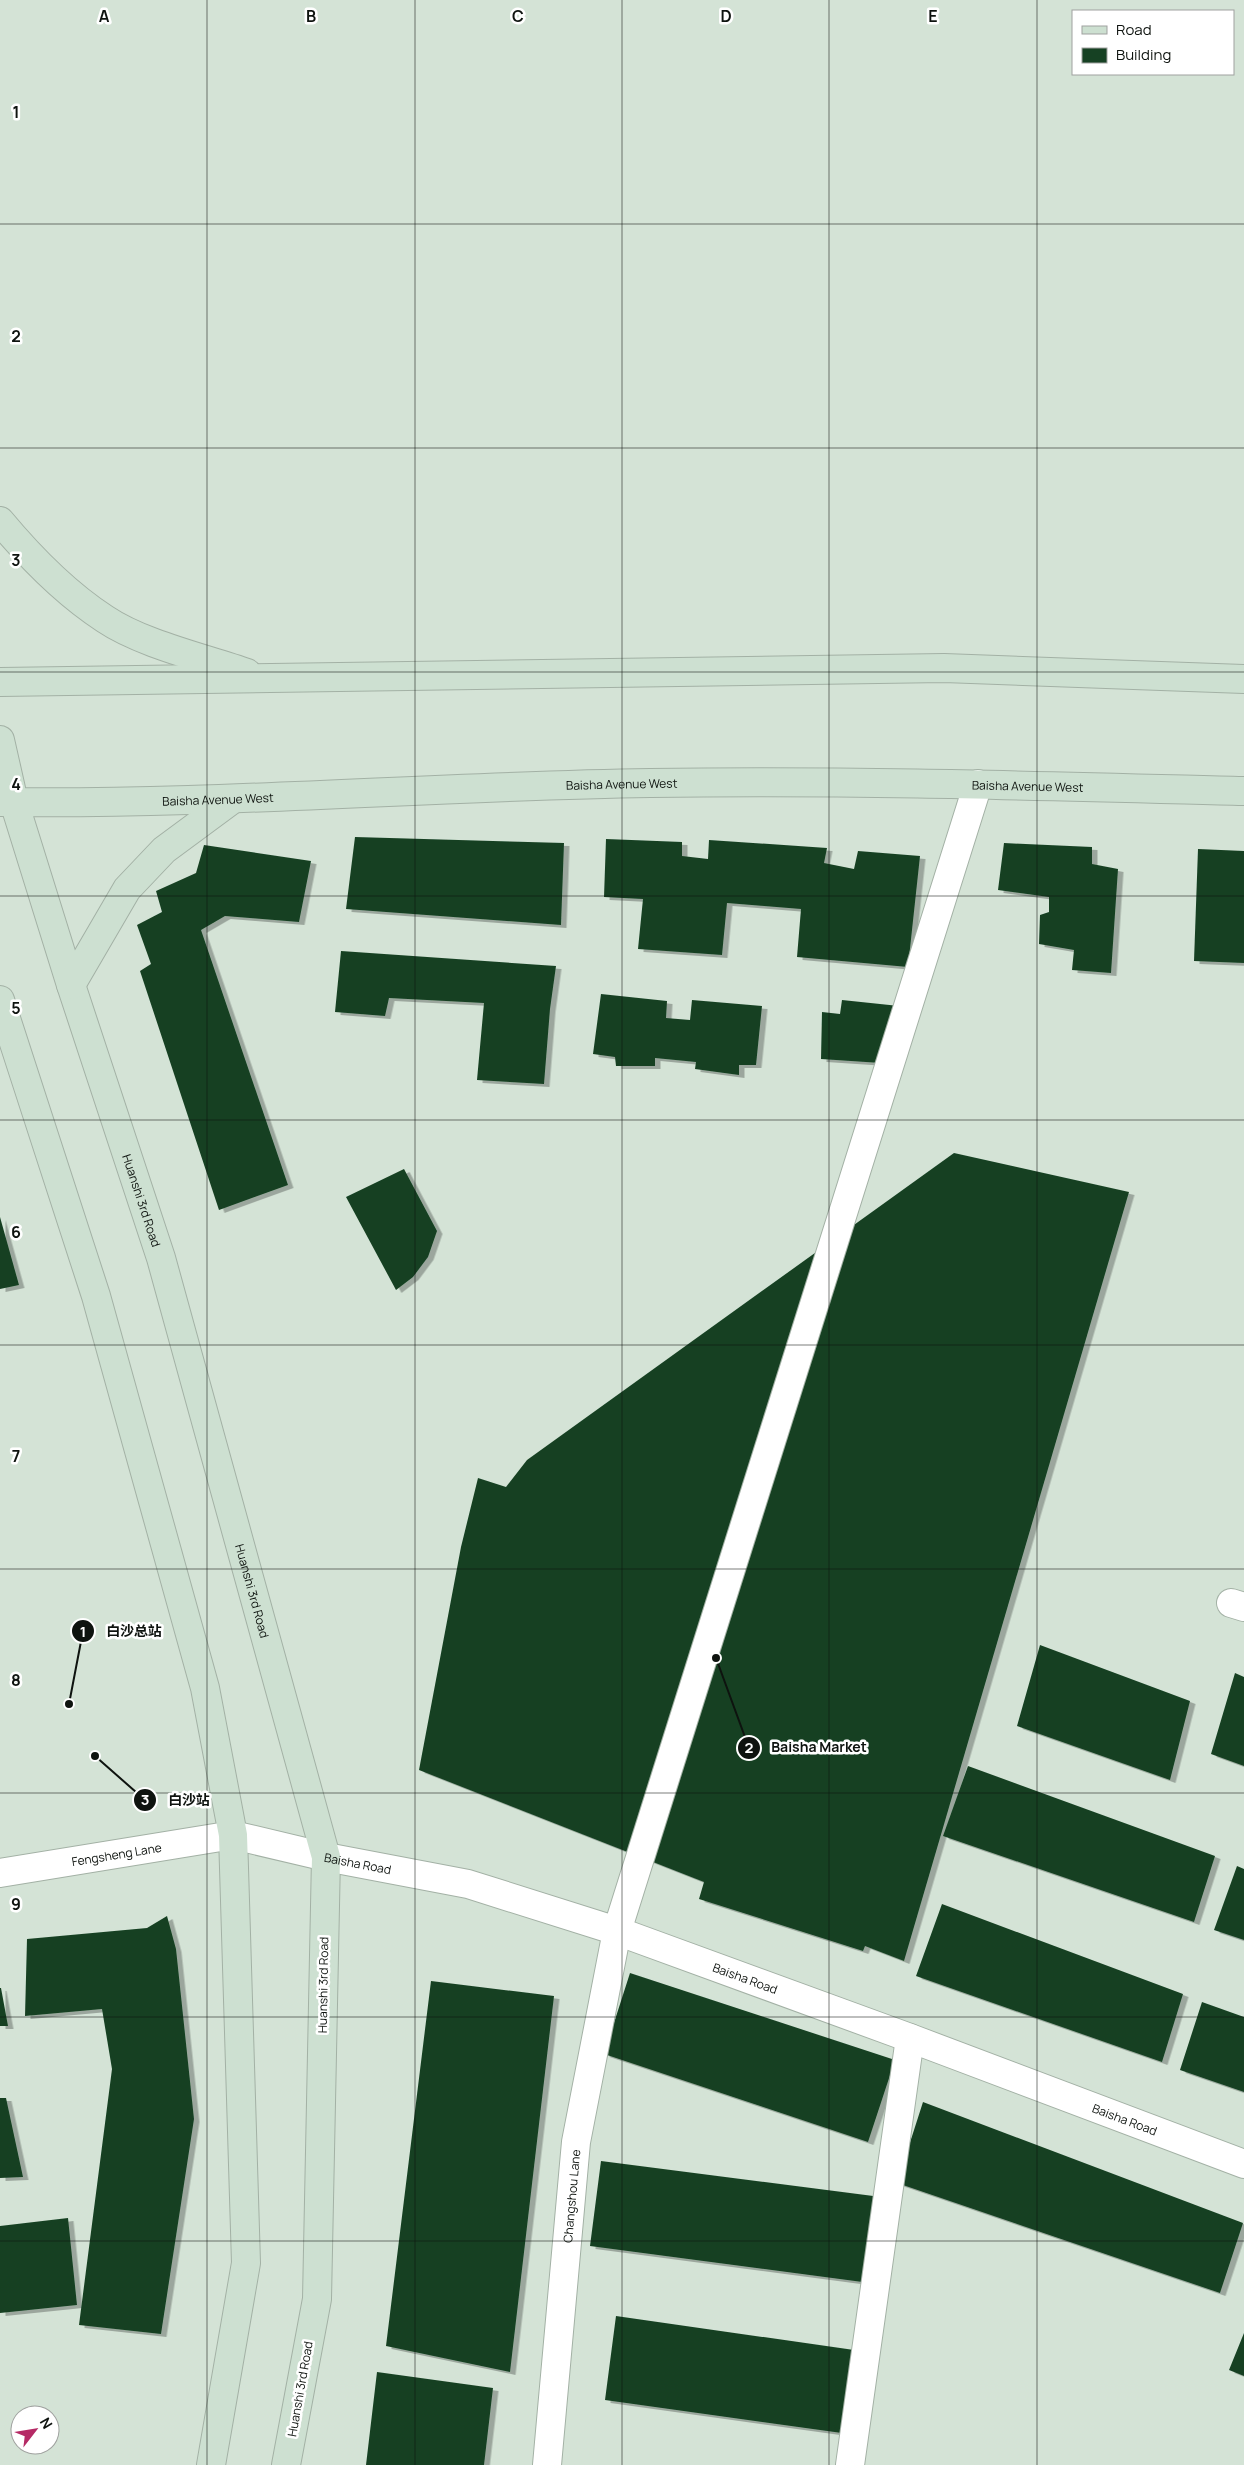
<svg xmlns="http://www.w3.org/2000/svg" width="1244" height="2465" viewBox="0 0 1244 2465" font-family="Manrope,'Noto Sans SC',sans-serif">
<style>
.building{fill:#164123;filter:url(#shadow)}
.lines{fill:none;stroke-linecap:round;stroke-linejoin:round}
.minor-casing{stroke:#a3b1a5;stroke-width:30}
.secondary-casing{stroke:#a3b1a5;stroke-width:30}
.minor{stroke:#fff;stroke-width:28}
.secondary{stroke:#cde0d1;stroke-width:28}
.grid{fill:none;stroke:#0e130f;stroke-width:1;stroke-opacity:0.55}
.labels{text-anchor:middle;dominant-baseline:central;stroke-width:5;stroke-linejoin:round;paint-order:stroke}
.street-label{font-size:12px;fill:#0e130f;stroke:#fff}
.grid-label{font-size:16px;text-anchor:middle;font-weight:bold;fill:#0e130f;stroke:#fff;stroke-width:5;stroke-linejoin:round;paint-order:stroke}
.leader{fill:none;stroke:#0e130f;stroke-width:2}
.callout-dot{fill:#0e130f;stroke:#fff;stroke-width:2}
.mark-label{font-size:15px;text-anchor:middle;font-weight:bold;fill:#fff}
.callout-label{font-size:14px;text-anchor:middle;font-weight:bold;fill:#0e130f;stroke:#fff;stroke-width:5;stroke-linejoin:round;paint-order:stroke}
</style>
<defs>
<filter id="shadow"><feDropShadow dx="5.5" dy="3" stdDeviation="0" flood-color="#0004"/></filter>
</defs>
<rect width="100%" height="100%" fill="#d4e3d6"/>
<!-- building -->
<path class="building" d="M 355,837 L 564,843 L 561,925 L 346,909 Z
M 606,839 L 682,842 L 682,856 L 708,859 L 709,840 L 827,848 L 824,863 L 854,869 L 858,851 L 920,856 L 908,967 L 797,957 L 801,909 L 727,903 L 722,955 L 638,949 L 643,899 L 604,897 Z
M 1004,843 L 1092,847 L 1092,864 L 1118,869 L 1111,973 L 1072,970 L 1074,950 L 1039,944 L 1040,915 L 1049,912 L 1049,897 L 998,890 Z
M 204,845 L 311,861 L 299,922 L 225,916 L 201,930 L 288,1185 L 219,1210 L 140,971 L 151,964 L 137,925 L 162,912 L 156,891 L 196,873 Z
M 1198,849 L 1244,851 L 1244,963 L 1194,961 Z
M 341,951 L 556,966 L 550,1009 L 544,1084 L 477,1080 L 484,1003 L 389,998 L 385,1016 L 335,1012 Z
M 601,994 L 667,1001 L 666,1018 L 690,1020 L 692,1000 L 762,1006 L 756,1065 L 739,1065 L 739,1075 L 695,1069 L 696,1062 L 655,1058 L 655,1066 L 616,1066 L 615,1057 L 593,1054 Z
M 842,1000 L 899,1006 L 896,1064 L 821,1059 L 822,1012 L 840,1014 Z
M 954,1153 L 1129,1192 L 904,1961 L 865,1946 L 863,1951 L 699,1899 L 704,1882 L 419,1770 L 461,1547 L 478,1478 L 506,1487 L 527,1460 Z
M 404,1169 L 437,1231 L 428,1257 L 413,1277 L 396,1290 L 346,1197 Z
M 0,1217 L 19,1285 L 0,1289 Z
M 1040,1645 L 1190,1701 L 1170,1780 L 1017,1726 Z
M 1235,1673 L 1244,1677 L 1244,1766 L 1211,1754 Z
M 968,1766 L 1215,1856 L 1194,1922 L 943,1836 Z
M 1237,1866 L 1244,1869 L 1244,1940 L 1214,1930 Z
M 942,1904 L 1183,1994 L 1162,2062 L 916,1976 Z
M 167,1916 L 176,1949 L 194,2119 L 161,2334 L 79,2325 L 112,2069 L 102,2009 L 25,2016 L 27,1939 L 147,1928 Z
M 630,1973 L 895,2060 L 868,2142 L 604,2054 Z
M 431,1981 L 554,1996 L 510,2372 L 386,2346 Z
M 0,1988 L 1,1988 L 8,2026 L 0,2026 Z
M 1202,2002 L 1244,2017 L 1244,2092 L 1180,2070 Z
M 0,2098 L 6,2098 L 23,2177 L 0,2178 Z
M 923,2102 L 1243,2223 L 1220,2293 L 897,2183 Z
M 601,2161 L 881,2197 L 870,2283 L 590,2246 Z
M 68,2218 L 77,2305 L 0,2313 L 0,2226 Z
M 616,2316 L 861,2351 L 849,2434 L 605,2400 Z
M 1244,2333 L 1244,2376 L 1229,2370 Z
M 377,2372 L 493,2388 L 484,2465 L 366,2465 Z"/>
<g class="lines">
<defs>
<g id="minor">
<path d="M 1231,1603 L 1244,1607"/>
<path id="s1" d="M 0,1873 L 233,1835 L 326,1857 L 468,1884 L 617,1931 L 910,2038 L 1244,2164"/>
<path id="s2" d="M 547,2465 L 576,2142 L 617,1931 L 978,784"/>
<path d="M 850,2465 L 910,2038"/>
</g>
<g id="secondary">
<path d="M 0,521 C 30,557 65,593 105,619 C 142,644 204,658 247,673"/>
<path d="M 0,682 L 944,668 L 1244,679"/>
<path id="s3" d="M 0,740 L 14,802 L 71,985 L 161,1258 L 326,1857 L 317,2299 L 286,2465"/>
<path id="s4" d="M 0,802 C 217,805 433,786 650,783 C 848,780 1046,786 1244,791"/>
<path d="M 71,985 L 127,889 L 164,850 L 233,799"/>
<path d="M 0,1000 L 96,1296 L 205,1688 L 233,1835 L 246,2263 L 211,2465"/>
</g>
</defs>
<!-- minor casing -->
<use href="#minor" class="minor-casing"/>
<!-- secondary casing -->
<use href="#secondary" class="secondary-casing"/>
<!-- minor -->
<use href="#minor" class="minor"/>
<!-- secondary -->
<use href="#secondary" class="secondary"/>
</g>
<!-- grid -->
<path class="grid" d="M 207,0 L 207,2465M 415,0 L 415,2465M 622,0 L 622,2465M 829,0 L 829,2465M 1037,0 L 1037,2465M 0,224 L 1244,224M 0,448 L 1244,448M 0,672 L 1244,672M 0,896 L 1244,896M 0,1120 L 1244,1120M 0,1345 L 1244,1345M 0,1569 L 1244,1569M 0,1793 L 1244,1793M 0,2017 L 1244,2017M 0,2241 L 1244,2241"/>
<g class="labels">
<!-- street labels -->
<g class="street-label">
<text stroke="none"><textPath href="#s4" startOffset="622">Baisha Avenue West</textPath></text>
<text stroke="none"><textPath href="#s4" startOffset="1028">Baisha Avenue West</textPath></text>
<text stroke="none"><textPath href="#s4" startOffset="218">Baisha Avenue West</textPath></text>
<text stroke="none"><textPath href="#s3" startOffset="482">Huanshi 3rd Road</textPath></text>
<text stroke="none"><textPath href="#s3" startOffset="888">Huanshi 3rd Road</textPath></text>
<text stroke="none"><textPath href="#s1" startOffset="118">Fengsheng Lane</textPath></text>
<text stroke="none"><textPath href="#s1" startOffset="364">Baisha Road</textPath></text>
<text stroke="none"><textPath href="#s1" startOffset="769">Baisha Road</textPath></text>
<text transform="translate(323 1985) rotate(-89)">Huanshi 3rd Road</text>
<text stroke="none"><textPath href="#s1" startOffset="1174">Baisha Road</textPath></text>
<text stroke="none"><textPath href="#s2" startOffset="270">Changshou Lane</textPath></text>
<text transform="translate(300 2389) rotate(-80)">Huanshi 3rd Road</text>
</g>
</g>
<g class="grid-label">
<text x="104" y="22">A</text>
<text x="311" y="22">B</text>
<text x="518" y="22">C</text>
<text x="726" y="22">D</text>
<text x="933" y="22">E</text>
<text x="16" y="118">1</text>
<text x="16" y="342">2</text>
<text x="16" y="566">3</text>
<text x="16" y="790">4</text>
<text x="16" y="1014">5</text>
<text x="16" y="1238">6</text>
<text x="16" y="1462">7</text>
<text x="16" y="1686">8</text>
<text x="16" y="1910">9</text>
</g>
<!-- callouts -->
<path class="leader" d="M69 1704L83 1631M716 1658L749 1748M95 1756L145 1800"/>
<g class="callout-dot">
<circle cx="69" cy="1704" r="5"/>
<circle cx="716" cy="1658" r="5"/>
<circle cx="95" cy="1756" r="5"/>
<circle cx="83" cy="1631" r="12"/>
<circle cx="749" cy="1748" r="12"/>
<circle cx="145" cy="1800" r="12"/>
</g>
<g class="mark-label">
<text x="83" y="1637">1</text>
<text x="749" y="1753">2</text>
<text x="145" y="1805">3</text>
</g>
<g class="callout-label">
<text x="134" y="1636">白沙总站</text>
<text x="819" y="1752">Baisha Market</text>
<text x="189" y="1805">白沙站</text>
</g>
<!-- legend -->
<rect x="1072" y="10" width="162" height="65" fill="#ffffff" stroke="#9fa19f"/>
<rect x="1082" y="26" width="25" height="8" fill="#cde0d1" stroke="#9fa19f"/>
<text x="1116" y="35" font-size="15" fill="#0e130f">Road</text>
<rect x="1082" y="48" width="25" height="15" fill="#164123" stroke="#9fa19f"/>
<text x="1116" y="60" font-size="15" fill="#0e130f">Building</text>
<!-- north arrow -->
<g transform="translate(35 2430) rotate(59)"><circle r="24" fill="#ffffff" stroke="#9fa19f"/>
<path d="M0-4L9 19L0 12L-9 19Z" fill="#b52a65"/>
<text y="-8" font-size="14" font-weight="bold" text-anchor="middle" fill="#0e130f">N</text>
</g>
</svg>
